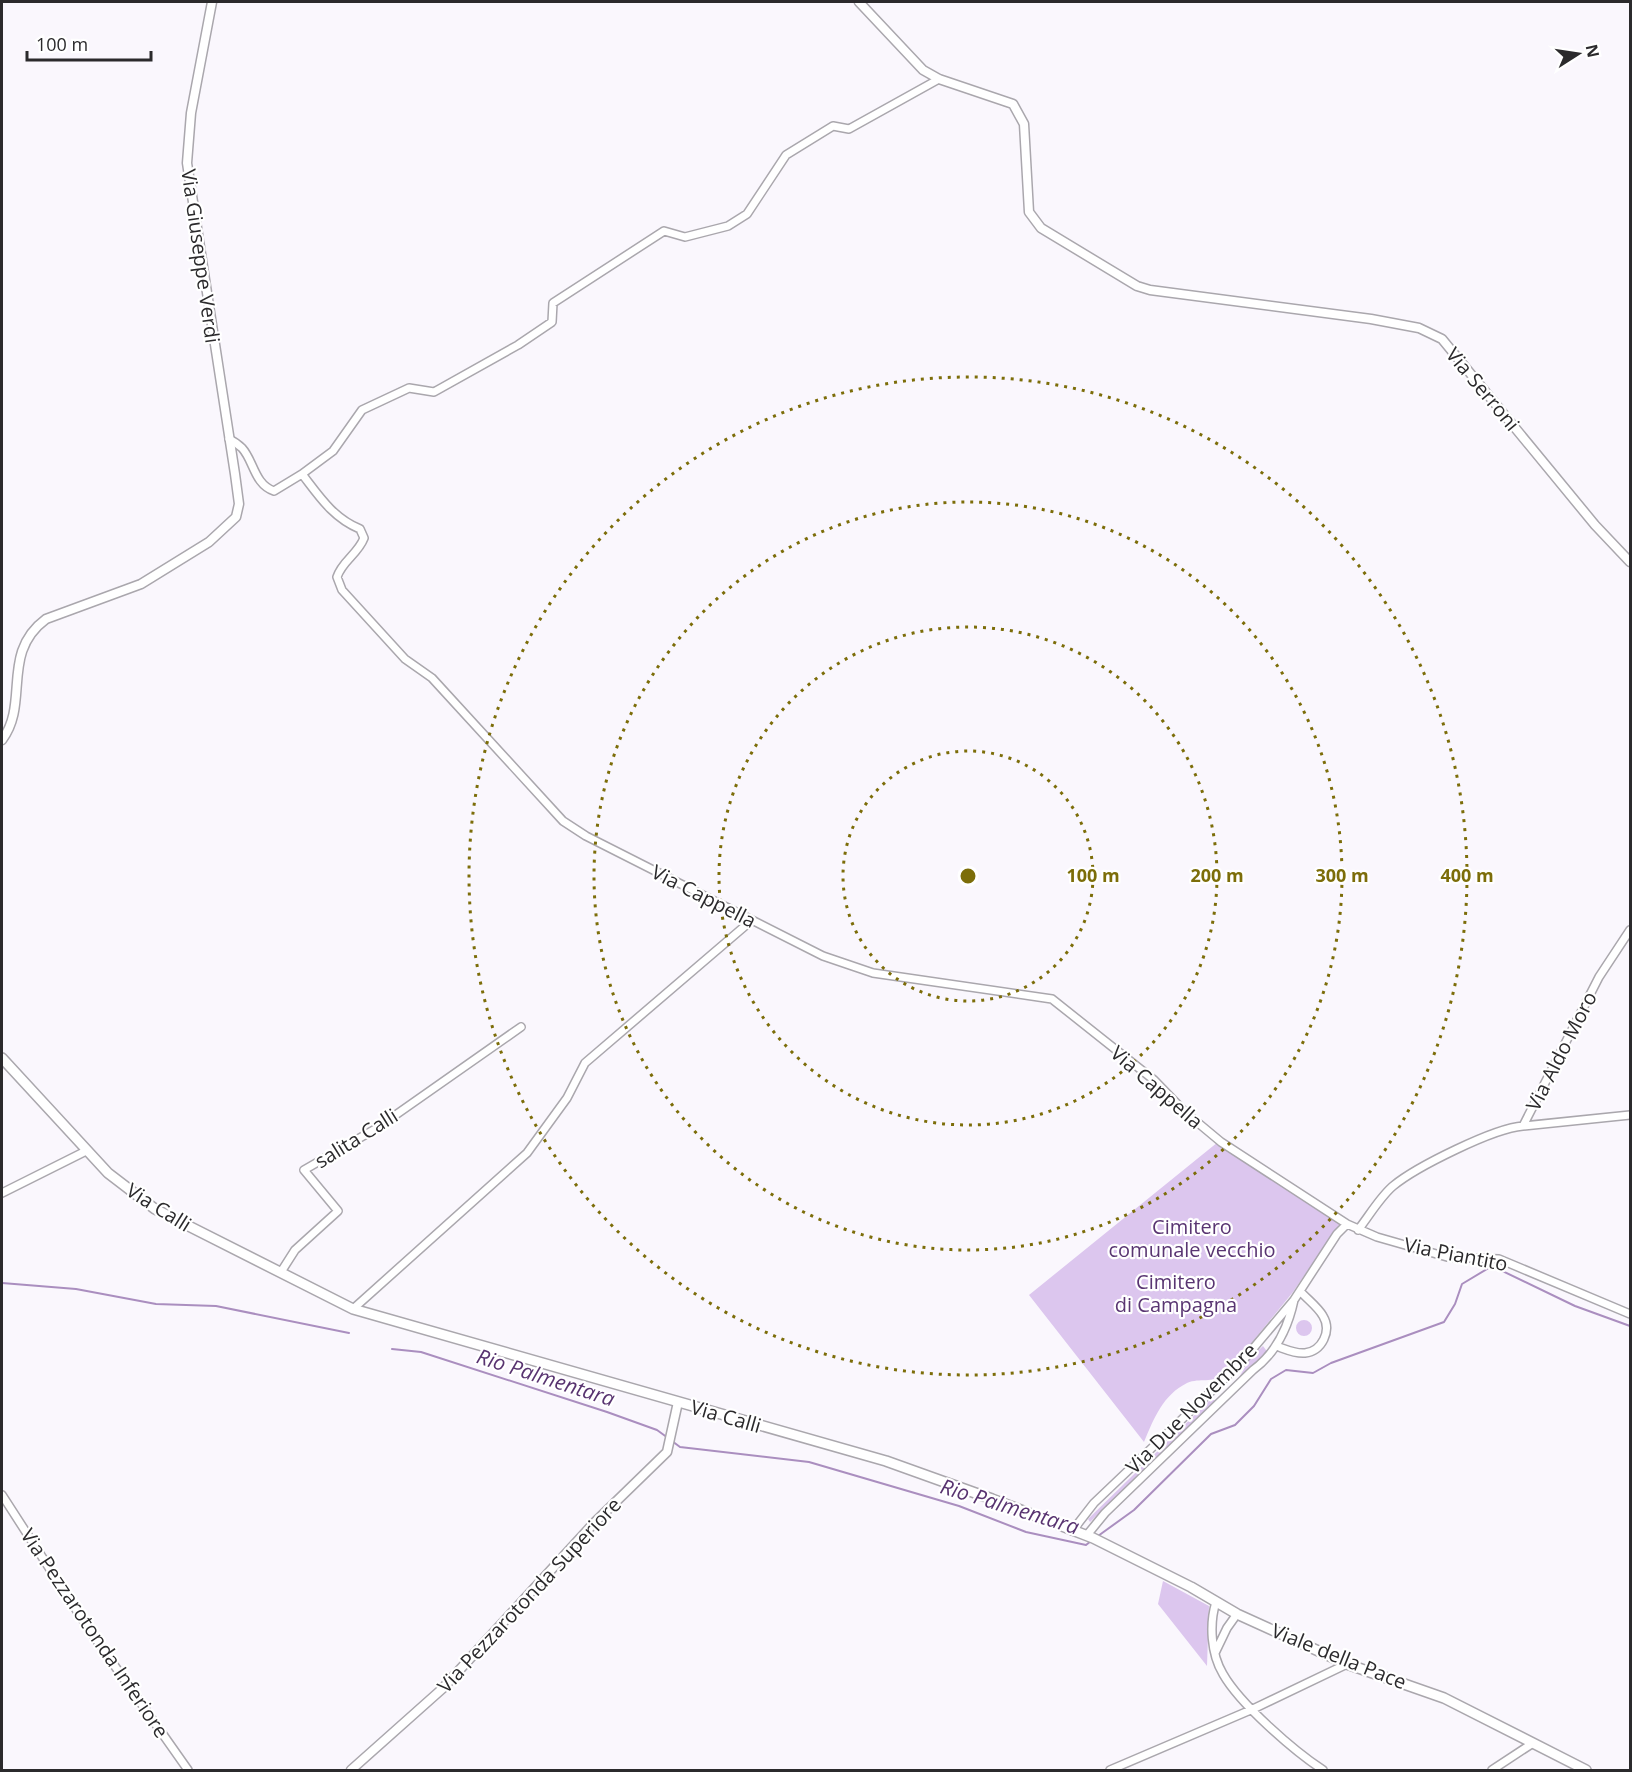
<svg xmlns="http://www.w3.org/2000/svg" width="1632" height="1772" viewBox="0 0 1632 1772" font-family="'Open Sans',sans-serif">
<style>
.green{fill:#dcc6ee}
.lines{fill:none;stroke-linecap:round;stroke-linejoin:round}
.stream{stroke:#aa8ebf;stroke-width:2}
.minor-casing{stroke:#aaa7ad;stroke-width:10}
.tertiary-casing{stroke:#aaa7ad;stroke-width:11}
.secondary-casing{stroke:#aaa7ad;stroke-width:12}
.minor{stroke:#fff;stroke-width:7}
.tertiary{stroke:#fff;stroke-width:8}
.secondary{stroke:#fff;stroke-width:9}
.ring{fill:none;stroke:#7c6d09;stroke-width:3;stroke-dasharray:3 6}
.labels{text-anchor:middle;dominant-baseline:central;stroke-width:4.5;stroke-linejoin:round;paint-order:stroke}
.street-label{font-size:20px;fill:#2b2a2c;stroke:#fff}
.park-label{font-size:20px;fill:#593572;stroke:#fff}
.water-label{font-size:21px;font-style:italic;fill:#583370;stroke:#fff}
.centre{fill:#7c6d09;stroke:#fff;stroke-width:3}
.ring-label{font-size:18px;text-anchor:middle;font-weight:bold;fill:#7c6d09;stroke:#fff;stroke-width:4.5;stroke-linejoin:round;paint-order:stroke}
</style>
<rect width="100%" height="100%" fill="#faf7fd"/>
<!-- green -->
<path class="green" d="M 1218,1142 L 1341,1222 L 1293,1292 L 1227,1373 C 1210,1385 1201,1377 1187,1383 C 1163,1395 1154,1418 1144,1442 L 1029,1295 Z
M1296 1328a8 8 0 1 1 16 0a8 8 0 1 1-16 0Z
M 1263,1346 L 1266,1350 L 1266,1355 L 1238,1379 L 1251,1357 Z
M 1211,1399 L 1216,1401 L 1090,1522 L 1088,1519 Z
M 1163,1581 L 1209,1606 L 1207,1666 L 1158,1604 Z"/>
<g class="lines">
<!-- stream -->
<path class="stream" d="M 2,1283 L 76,1289 L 156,1304 L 216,1306 L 349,1333
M 392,1349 L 421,1352 L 607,1412 L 657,1430 L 668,1438
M 672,1441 L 680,1447 L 809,1462 L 959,1506 L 1026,1532 L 1086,1545 L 1091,1541
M 1098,1536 L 1134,1510 L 1211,1434 L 1235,1425 L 1254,1406 L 1271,1379 L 1286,1370 L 1313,1373 L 1331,1363 L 1444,1322 L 1455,1304 L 1462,1284 L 1492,1266 L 1575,1306 L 1630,1326"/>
<defs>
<path id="minor" d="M 229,439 C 233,441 238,444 242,448 C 254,461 254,484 274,491 L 302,474 C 319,496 333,518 360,529 L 364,538 C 358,554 342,561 337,577 L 342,590 L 405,659 L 432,678 L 563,821 L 586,836 L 823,956 L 873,973 L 1052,999 L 1154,1080 L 1185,1112 L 1221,1142 L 1347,1224 L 1377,1237 L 1447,1257 L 1499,1259 L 1630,1314
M 302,474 L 333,451 L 362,410 L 409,388 L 434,392 L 518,345 L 552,322 L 553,303 L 664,231 L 685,237 L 728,226 L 747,214 L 786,155 L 833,126 L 849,129 L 939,79
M 1523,1126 L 1630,1115
M 2,1193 L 86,1151
M 1358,1230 C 1369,1216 1380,1197 1393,1186 C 1416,1167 1494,1128 1523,1126 L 1599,977 L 1630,930
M 281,1272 L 295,1250 L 338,1211 L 304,1170 L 377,1128 L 521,1027
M 353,1309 L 527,1153 L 567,1098 L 585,1063 L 752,920
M 1276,1346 C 1285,1349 1295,1354 1305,1353 C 1322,1351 1332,1331 1323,1316 C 1318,1307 1307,1299 1300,1291
M 2,1495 L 88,1628 L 188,1770
M 1073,1530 L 1094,1503 L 1240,1364 L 1294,1300 L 1337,1234 L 1347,1224
M 1087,1535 L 1105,1513 L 1253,1370 C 1276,1353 1288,1328 1294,1300
M 1216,1602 C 1209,1624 1211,1654 1223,1674 C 1240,1704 1294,1751 1323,1770
M 1215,1653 L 1227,1628 L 1237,1614
M 1110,1770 L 1253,1709 L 1347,1664
M 1492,1770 L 1533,1743"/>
<path id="tertiary" d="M 859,2 L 923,70 L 939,79 L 1013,104 L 1024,124 L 1029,212 L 1041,228 L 1137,286 L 1150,290 L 1371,319 L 1419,328 L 1442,339 L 1595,525 L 1630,562
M 2,740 C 30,703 0,653 46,619 L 141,584 L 209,542 L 236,517 L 239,504 L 235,474 L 187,163 L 191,113 L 212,2
M 351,1770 L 442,1689 L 594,1523 L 667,1452 L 678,1402"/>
<path id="secondary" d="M 2,1058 L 108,1173 L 155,1209 L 353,1309 L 886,1461 L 992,1499 L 1093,1538 L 1191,1587 L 1237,1614 L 1347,1664 L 1444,1698 L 1586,1770"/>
</defs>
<!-- minor casing -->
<use href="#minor" class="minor-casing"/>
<!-- tertiary casing -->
<use href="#tertiary" class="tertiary-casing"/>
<!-- secondary casing -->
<use href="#secondary" class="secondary-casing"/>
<!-- minor -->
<use href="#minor" class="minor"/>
<!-- tertiary -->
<use href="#tertiary" class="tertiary"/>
<!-- secondary -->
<use href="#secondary" class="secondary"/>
</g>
<!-- distance rings -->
<g class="ring">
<circle cx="968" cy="876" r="125"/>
<circle cx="968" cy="876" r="249"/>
<circle cx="968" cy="876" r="374"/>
<circle cx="968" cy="876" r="499"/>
</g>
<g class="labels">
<!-- street labels -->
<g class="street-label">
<text transform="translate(201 256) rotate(82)">Via Giuseppe Verdi</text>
<text transform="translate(1483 389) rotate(50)">Via Serroni</text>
<text transform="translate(704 896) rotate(27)">Via Cappella</text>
<text transform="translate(1561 1051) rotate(-63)">Via Aldo Moro</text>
<text transform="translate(1157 1087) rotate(41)">Via Cappella</text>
<text transform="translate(356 1138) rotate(-32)">salita Calli</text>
<text transform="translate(159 1207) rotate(32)">Via Calli</text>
<text transform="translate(1456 1254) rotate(11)">Via Piantito</text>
<text transform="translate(1191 1408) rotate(-45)">Via Due Novembre</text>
<text transform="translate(726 1416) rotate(16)">Via Calli</text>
<text transform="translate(529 1595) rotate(-47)">Via Pezzarotonda Superiore</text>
<text transform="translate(95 1633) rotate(56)">Via Pezzarotonda Inferiore</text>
<text transform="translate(1339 1656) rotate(22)">Viale della Pace</text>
</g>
<!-- park labels -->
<g class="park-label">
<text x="1192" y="1226">Cimitero<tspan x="1192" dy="23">comunale vecchio</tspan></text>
<text x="1176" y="1281">Cimitero<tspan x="1176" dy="23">di Campagna</tspan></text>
</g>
<!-- water labels -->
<g class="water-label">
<text transform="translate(546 1377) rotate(18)">Rio Palmentara</text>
<text transform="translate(1010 1506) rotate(17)">Rio Palmentara</text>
</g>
</g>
<circle cx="968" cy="876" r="9" class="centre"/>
<g class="ring-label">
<text x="1093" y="882">100 m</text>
<text x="1217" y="882">200 m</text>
<text x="1342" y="882">300 m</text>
<text x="1467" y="882">400 m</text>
</g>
<!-- border -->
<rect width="1632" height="1772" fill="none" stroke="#2b2a2c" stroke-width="6"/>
<!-- north arrow -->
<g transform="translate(1578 54) rotate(78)" stroke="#ffffff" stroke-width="4.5" paint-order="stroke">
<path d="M0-4.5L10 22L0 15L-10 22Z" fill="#2b2a2c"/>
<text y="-9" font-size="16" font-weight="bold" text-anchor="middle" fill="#2b2a2c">N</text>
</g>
<!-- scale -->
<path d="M27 51v9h124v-9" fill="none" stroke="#2b2a2c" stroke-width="3"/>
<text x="36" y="51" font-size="18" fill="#2b2a2c" stroke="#ffffff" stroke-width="4.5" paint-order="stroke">100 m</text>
</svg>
